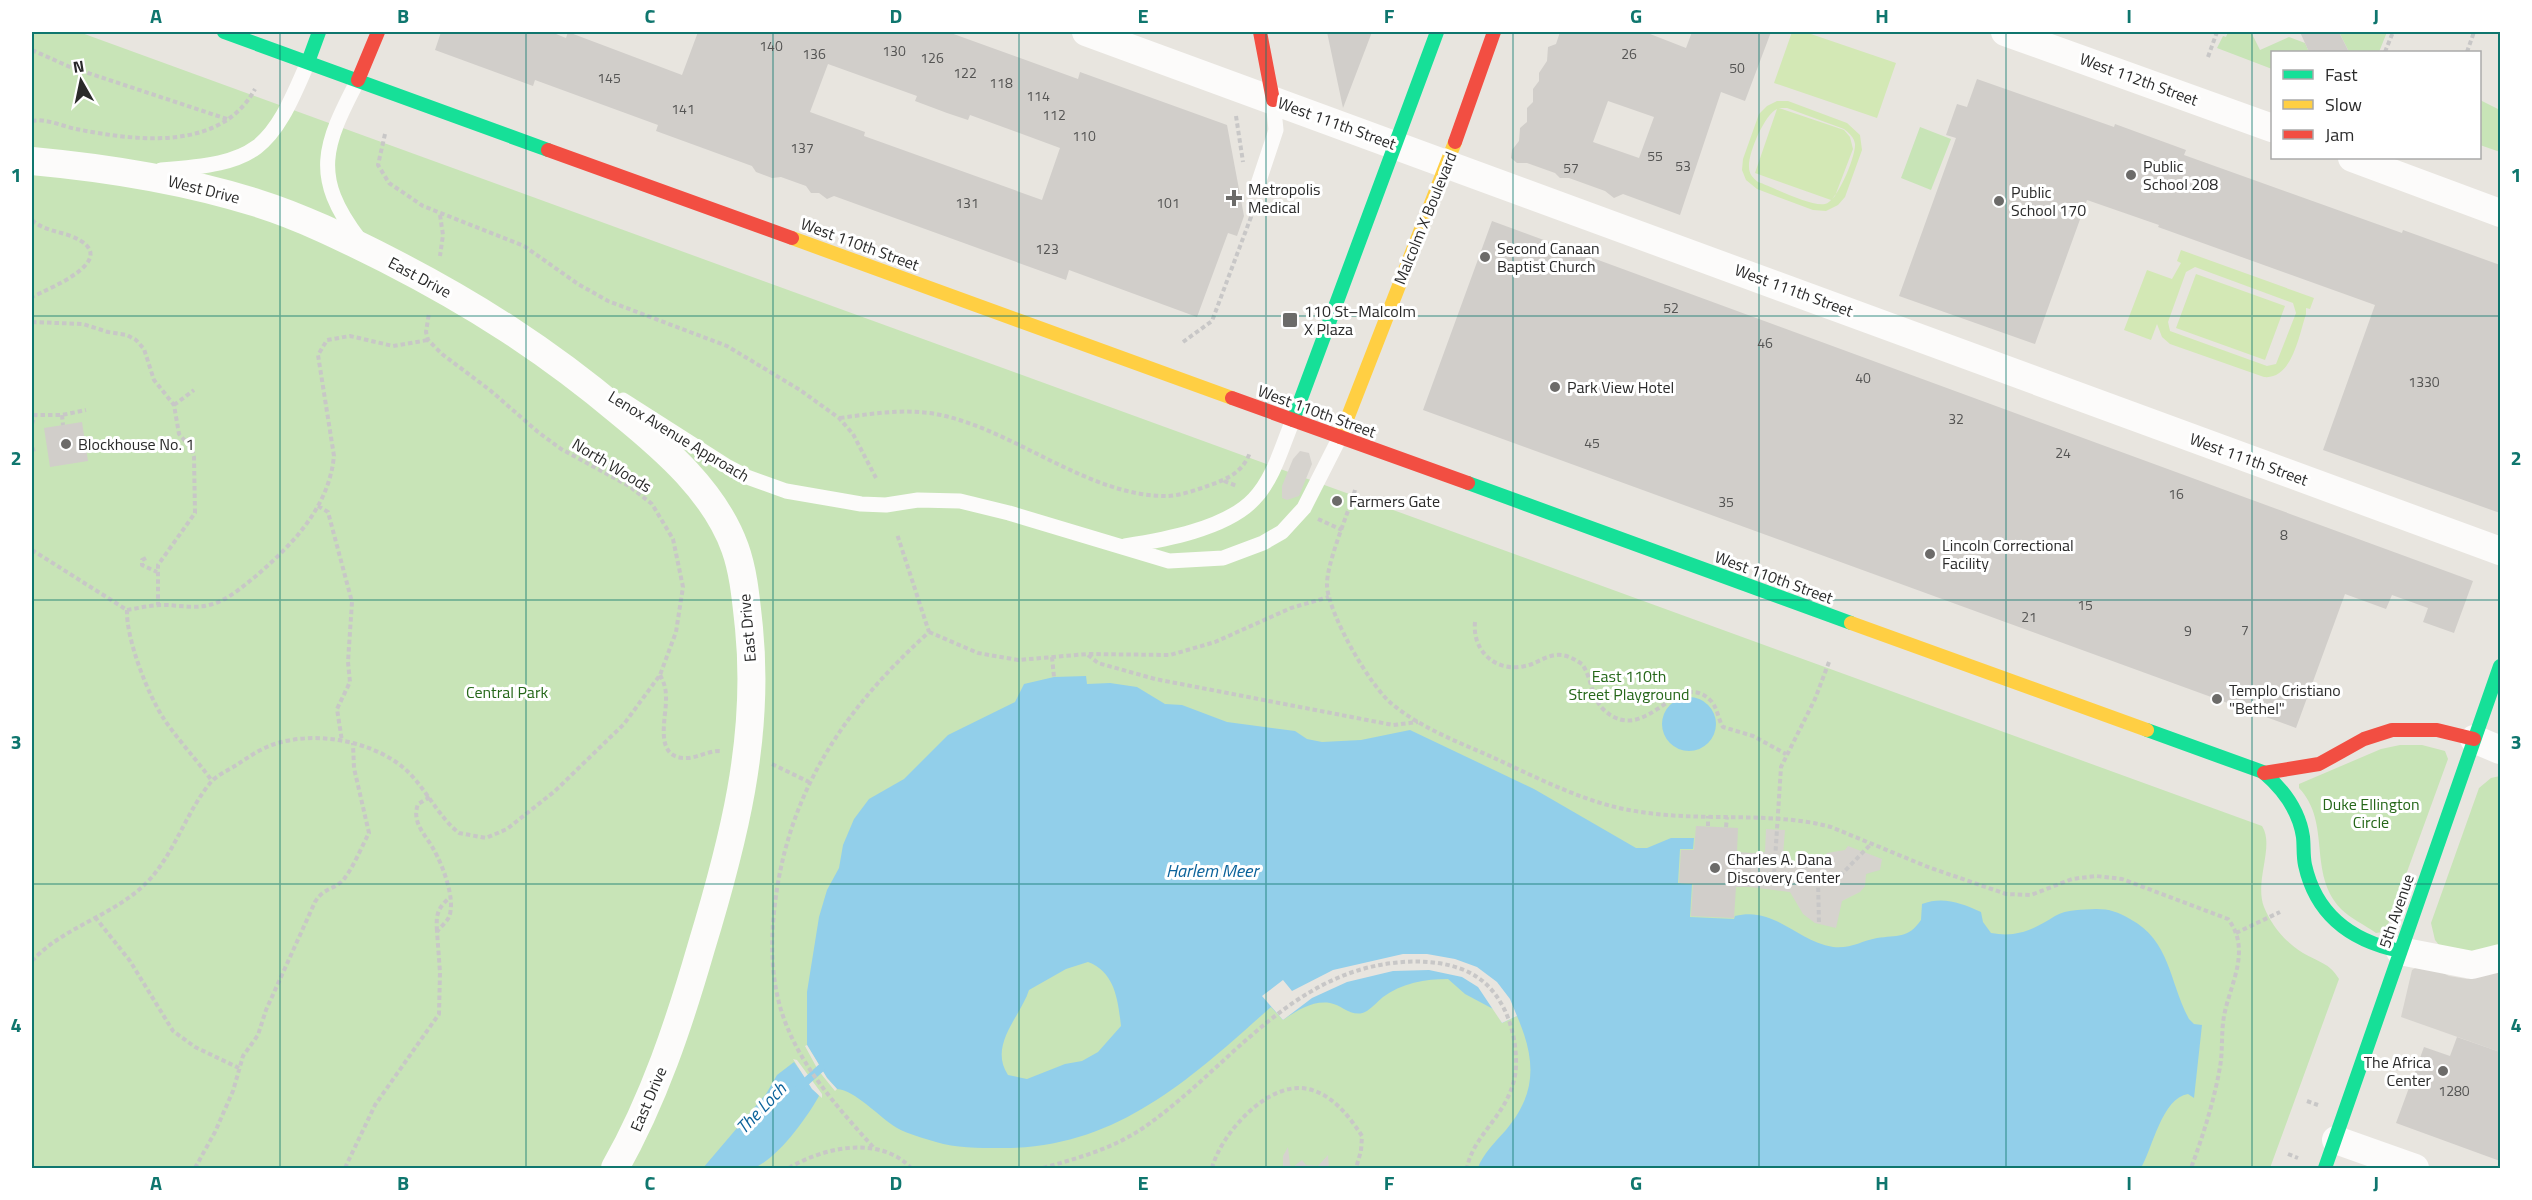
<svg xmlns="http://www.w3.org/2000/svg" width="2532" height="1200" viewBox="0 0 2532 1200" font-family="'Titillium Web',sans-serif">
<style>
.green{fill:#c8e4b7}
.pitch{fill:#d3e8b5;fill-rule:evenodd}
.plaza{fill:#d6d3ce}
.water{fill:#92cfea;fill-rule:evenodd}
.pier{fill:#e8e5df}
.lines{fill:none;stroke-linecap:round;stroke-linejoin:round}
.stream{stroke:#92cfea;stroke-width:8}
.building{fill:#d1ceca;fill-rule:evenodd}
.path{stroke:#c8c7c7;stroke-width:4;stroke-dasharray:4.5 3;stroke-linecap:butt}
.lane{stroke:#fcfbfa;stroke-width:15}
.street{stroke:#fcfbfa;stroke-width:28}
.fast{stroke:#16e098;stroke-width:14}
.slow{stroke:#ffcf43;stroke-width:14}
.jam{stroke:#f24e42;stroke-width:14}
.grid{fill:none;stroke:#0f766e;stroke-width:1.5;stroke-opacity:0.55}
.poi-dot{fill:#6c6b69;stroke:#fff;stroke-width:2}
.labels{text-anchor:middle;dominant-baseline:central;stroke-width:6;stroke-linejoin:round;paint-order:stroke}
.number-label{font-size:14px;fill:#545453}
.street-label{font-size:16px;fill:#2a2a2a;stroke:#fff}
.poi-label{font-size:16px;fill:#2a2a2a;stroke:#fff;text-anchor:start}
.park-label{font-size:16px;fill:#256719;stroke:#fff}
.water-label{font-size:18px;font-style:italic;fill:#0c639b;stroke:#fff}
.neatline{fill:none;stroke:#0f766e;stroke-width:2}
.grid-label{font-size:20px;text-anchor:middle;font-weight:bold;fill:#0f766e}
</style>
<rect width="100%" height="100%" fill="#e8e5df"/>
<!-- green -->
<path class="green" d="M 32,32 L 79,32 L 2262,826 C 2275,846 2254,881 2264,907 C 2272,926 2285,942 2303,953 C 2318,962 2330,963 2339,979 L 2270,1168 L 32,1168 Z
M 2228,32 L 2251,32 L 2260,50 L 2289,37 L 2305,43 L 2309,52 L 2272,52 L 2272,69 L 2217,48 L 2223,36 L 2226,37 Z
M 2339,32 L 2387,32 L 2379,52 L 2349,52 Z
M 2480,100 L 2500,110 L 2500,152 L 2480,145 Z
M 1920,127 L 1951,139 L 1931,190 L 1901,178 Z
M 2400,745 L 2422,745 L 2445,751 L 2448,759 L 2387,927 L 2382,932 L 2376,933 C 2365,925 2350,918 2341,909 C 2307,873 2332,823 2299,788 L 2299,784 L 2381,749 Z
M 2500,776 L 2500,947 L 2476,955 L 2439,945 L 2435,940 L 2431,923 L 2479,788 L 2491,778 Z"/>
<!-- pitch -->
<path class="pitch" d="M 1792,32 L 1805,32 L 1896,63 L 1877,118 L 1774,83 Z
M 1777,101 L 1788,101 L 1847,123 L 1860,135 L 1862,150 L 1845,197 L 1838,205 L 1826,211 L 1813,210 L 1757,189 L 1746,180 L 1742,170 L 1743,159 L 1759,114 L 1767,106 ZM 1779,108 L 1787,108 L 1844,129 C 1849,133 1854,137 1855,144 C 1856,156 1837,202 1825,204 C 1811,207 1773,187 1758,182 C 1753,178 1749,174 1749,167 C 1748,153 1765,114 1777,109 L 1755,173 L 1831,200 L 1835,196 L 1853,149 L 1850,137 L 1844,130 Z
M 2181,250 L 2314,298 L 2310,309 L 2306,308 L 2306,314 C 2299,335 2292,380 2264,377 L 2170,344 L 2162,337 L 2157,324 L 2151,340 L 2124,330 L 2147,270 L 2172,279 L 2181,263 L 2177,261 ZM 2195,267 L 2293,303 L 2296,313 L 2276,364 L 2267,366 L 2170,331 L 2168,322 L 2186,272 Z
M 2196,274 L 2285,306 L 2265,360 L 2176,328 Z"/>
<!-- plaza -->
<path class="plaza" d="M 1300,451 L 1309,453 L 1312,464 L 1299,496 L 1287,500 L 1282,498 L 1282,486 L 1293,459 Z
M 1766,829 L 1785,830 L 1783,855 L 1790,856 L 1791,865 L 1816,867 L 1827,853 L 1845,850 L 1848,846 L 1882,859 L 1880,870 L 1866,874 L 1865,886 L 1860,892 L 1842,901 L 1836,928 L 1815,923 L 1803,914 L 1790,892 L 1750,887 L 1752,853 L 1765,852 Z
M 2417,967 L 2431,967 L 2449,976 L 2467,979 L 2500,971 L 2500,1052 L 2401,1017 L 2412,970 Z
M 1288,1147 L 1290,1165 L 1293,1167 L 1302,1160 L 1306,1165 L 1318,1166 L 1328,1155 L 1329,1168 L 1283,1168 L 1283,1156 Z"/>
<!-- water -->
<path class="water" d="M 1086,676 L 1087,684 L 1110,683 L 1137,687 L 1165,704 L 1182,705 L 1227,722 L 1295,731 L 1307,739 L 1322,742 L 1361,740 L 1410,730 L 1534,789 L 1636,848 L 1647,848 L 1671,838 L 1694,838 L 1693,849 L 1680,849 L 1678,883 L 1692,884 L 1690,917 L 1734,919 L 1735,916 C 1775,906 1796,941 1833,947 C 1851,949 1861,941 1877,938 C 1897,935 1908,939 1921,920 L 1922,904 C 1943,896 1961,903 1981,912 L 1983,922 L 1991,933 C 2018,938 2034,929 2055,916 C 2067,909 2083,910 2096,909 C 2110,909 2118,912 2130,919 C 2171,941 2169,982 2189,1019 L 2194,1024 L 2202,1025 L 2194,1098 L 2188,1094 C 2162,1098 2153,1147 2141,1168 L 1478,1168 C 1482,1155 1496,1141 1506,1130 C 1537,1093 1536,1060 1517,1016 L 1502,1023 L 1495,1010 L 1465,994 L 1448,979 C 1425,979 1402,983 1383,997 C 1377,1002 1371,1009 1365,1012 C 1352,1018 1342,1005 1330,1003 C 1313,1000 1296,1011 1283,1020 L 1271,1007 C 1190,1079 1115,1150 999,1148 C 979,1148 955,1148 936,1142 C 923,1138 908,1134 897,1128 C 879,1117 855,1090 837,1089 L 827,1078 L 807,1045 L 807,992 L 819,917 L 827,890 L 839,868 L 843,845 L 854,819 L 869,799 L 904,779 L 948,735 L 1015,702 L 1024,684 L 1054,677 ZM 1088,962 C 1115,972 1118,1000 1121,1026 L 1098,1052 L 1082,1061 L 1065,1064 L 1027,1079 L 1008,1075 C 988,1045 1021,1016 1029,990 L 1066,969 Z
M1662 724a27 27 0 1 1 54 0a27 27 0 1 1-54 0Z
M 794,1062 L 819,1096 C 806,1119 779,1157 754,1168 C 744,1172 715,1168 703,1168 L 766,1094 L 777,1075 Z"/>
<!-- pier -->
<path class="pier" d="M 1403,954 L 1427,954 L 1455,959 L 1477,967 L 1497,982 L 1510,999 L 1517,1016 L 1502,1023 L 1478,987 L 1462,977 L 1429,970 L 1393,971 L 1347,982 L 1312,998 L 1283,1020 L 1262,996 L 1283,980 L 1292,991 L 1333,970 Z
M 807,1045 L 827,1078 L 837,1089 L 835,1091 L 818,1070 L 805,1046 Z
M 793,1059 L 797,1060 L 822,1094 L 822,1098 L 812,1089 Z"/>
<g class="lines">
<!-- stream -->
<path class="stream" d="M 800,1087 L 821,1068"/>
</g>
<!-- building -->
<path class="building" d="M 441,32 L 551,32 L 566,38 L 568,32 L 682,75 L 698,32 L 948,32 L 1078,79 L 1080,72 L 1227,125 L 1244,216 L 1237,236 L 1228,233 L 1197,317 L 1069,270 L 1066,280 L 834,196 L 827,199 L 819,193 L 811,193 L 806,186 L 781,177 L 772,178 L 756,172 L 752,166 L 656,131 L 658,125 L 535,80 L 533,86 L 435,50 ZM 828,64 L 917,96 L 915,101 L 947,113 L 968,120 L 970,115 L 1060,148 L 1042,200 L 864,136 L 865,132 L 810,112 Z
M 1327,32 L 1372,32 L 1343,108 Z
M 1560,32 L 1645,32 L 1686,48 L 1692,32 L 1771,32 L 1745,101 L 1721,92 L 1680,215 L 1623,194 L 1614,198 L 1605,191 L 1569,178 L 1560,178 L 1555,173 L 1527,163 L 1517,163 L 1511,158 L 1512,150 L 1519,141 L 1520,128 L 1527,122 L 1527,108 L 1533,102 L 1533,89 L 1539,81 L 1539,73 L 1547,61 L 1548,47 L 1556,44 ZM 1608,101 L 1654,117 L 1639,158 L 1593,142 Z
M 2300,32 L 2339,32 L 2349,52 L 2309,52 Z
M 1977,79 L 2114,127 L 2115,124 L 2186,150 L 2184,155 L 2402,233 L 2403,230 L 2500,265 L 2500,513 L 2323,450 L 2375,305 L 2158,227 L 2159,225 L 2087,200 L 2035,344 L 1899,296 L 1956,138 L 1946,135 L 1957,104 L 1967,107 Z
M 1492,221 L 2473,581 L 2454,633 L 2423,622 L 2428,608 L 2392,595 L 2386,609 L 2345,594 L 2296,728 L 1423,410 Z
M 82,422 L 88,461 L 50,467 L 44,428 Z
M 1696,826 L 1738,828 L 1737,852 L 1752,853 L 1750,887 L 1736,887 L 1734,918 L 1691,916 L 1693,884 L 1679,883 L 1681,850 L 1694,850 Z
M 2457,1037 L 2500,1052 L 2500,1161 L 2396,1123 L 2424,1047 L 2450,1056 Z"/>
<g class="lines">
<!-- path -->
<path class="path" d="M 32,50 L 70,67 L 230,120
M 2385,52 L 2393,32
M 2467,52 L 2474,32
M 2208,57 L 2217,32
M 1236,116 L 1243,162
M 32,121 C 45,118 62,126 76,129 C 136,141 221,152 255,89
M 385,134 L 378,165 L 389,183 L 423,206 L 524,246 L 578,284 L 608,301 L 727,346 L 800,390 L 839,418 L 853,434 L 876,478
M 440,215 L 443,235 L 440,256
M 32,220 C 43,230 57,231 71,236 C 125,258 52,287 32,297
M 32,322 L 83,324 L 108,332 L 127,335 L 136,340 L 144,349 L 154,380 L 174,405 L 179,434 L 192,449 L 194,457 L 195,513 L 158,565 L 158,605
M 1183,342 L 1212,321 L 1251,217 L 1248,200
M 174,405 L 194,390
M 62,415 L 63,425
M 840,418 C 876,413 913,407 949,417 C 1020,435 1091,496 1166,496 C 1180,496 1196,490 1210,485 C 1228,479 1244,471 1250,452
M 32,424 L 35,415 L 62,415 L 86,410
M 32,450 L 35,449
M 1224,481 L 1237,486
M 1355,490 C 1348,514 1326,564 1327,586 C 1329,615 1370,686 1392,704 C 1421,728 1458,742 1492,757 C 1540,779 1589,805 1641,812 C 1698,821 1757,813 1814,823 L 1831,827 L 1928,867 L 2006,894 L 2031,895 L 2072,879 L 2096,876 L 2122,879 L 2228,919 C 2252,950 2230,984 2224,1016 C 2221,1033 2223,1050 2220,1067 C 2214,1101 2203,1136 2191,1168
M 318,506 L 328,512 L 352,602 L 348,662 L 350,682 L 337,709 L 342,741
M 1318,519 L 1342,530
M 32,550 L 127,610
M 146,558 L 142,560 L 142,565 L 157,572
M 127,610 C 139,608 151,605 164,605 C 179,605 194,609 209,605 C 227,601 242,587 256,576 C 293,544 329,507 334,456 L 318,355 L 327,340 L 350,336 L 393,346 L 428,340
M 127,610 C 126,639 148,695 164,719 C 178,740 197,760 212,781
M 1475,622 C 1472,651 1496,673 1525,666 C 1536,664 1545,656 1556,655 C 1566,654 1574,659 1582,664 C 1592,678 1591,698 1604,710 C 1647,749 1678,664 1712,702 C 1718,710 1718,719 1723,727 L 1753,736 L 1786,754
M 929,632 L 978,653 L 1018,660 L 1088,654 L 1170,655 L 1215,642 L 1291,608 L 1329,597
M 1088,655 L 1098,663 L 1155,679 L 1393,725 L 1418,722
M 1052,657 L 1054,677
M 1829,662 L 1815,699 L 1781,767 L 1774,875 L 1835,881 L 1871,844
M 660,675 C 664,682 666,689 666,697 C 667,717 652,760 688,758 C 699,757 708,751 720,751
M 772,764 L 809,782
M 1708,826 L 1708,816
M 1726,827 L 1727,817
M 1818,880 L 1819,924
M 95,917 L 130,961 L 173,1031 L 195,1047 L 239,1068
M 437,931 C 436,916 437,909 448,899
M 2236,933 L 2280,912
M 32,961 C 65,925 118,915 151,878 C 176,849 187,811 211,782 C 217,775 229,770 238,764 C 250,756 263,747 278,743 C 315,732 364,740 396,762 C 423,780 434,813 459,833 L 486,838 L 507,829 L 555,791 L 624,724 L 660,675 L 676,632 L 683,587 L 673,539 L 652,504 L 629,486 L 561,449 L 538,432 L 491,391 L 442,354 L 428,340 L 426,332 L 429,313
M 2307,1101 L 2318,1105
M 873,1147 C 841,1111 807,1074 788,1029 C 772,992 770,952 774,912 C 786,794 843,710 929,632 L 897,534
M 2288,1154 L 2298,1158
M 195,1168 L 215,1132 L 233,1091 L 243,1056 L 258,1035 L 266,1010 L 315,902 C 324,887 335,890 344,879 C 354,866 361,848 369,833 L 354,768 L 353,743
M 345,1168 L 375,1105 L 439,1014 L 440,972 L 437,932 C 440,927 446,923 449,917 C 456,900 443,866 434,850 C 426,835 411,823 418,804 L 430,797
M 789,1168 C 824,1147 880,1135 911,1168
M 1043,1168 C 1078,1158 1112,1149 1143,1128 C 1225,1072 1287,975 1393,963 C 1417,960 1441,961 1464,970 C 1499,984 1515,1023 1516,1059 C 1518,1110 1474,1130 1467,1168
M 1212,1168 C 1221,1134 1268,1080 1308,1089 C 1332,1094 1349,1116 1362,1136 L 1361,1151 L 1356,1168"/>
<!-- lane -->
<path class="lane" d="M 358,80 C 324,145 311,176 359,239
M 161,170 C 258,163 270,152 308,62
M 1258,184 L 1276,130 L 1273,100
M 623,400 L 728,467 L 747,477 L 786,491 L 861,504 L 886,505 L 918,500 L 960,501 L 1009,513 L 1169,561 L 1223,558 L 1263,543 L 1282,532 L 1304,508 L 1340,437
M 1125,546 C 1163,540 1226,529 1254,499 C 1274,478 1282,446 1293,420"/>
<!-- street -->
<path class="street" d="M 1086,32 L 2500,551
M 2005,32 L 2272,128
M 2352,158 L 2500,213
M 32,161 C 108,168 184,180 257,203 C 302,217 344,238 386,259 C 474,304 546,350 621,413 C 665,449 715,492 735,548 C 744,573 746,601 749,628 C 760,739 733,843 701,948 C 679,1024 654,1099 615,1168
M 2474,739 L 2500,750
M 2400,951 L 2472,965 L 2500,958
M 2336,1140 L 2415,1168"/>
<!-- fast -->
<path class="fast" d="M 224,32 L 548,150
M 308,62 L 319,32
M 1293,420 L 1437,32
M 1468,483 L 1851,623
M 2147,730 L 2263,772 C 2283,789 2299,810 2303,837 C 2304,846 2303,856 2305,865 C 2316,915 2352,941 2400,951
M 2325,1168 L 2500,666"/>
<!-- slow -->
<path class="slow" d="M 792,238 L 1232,398
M 1340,437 L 1455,142
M 1851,623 L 2147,730"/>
<!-- jam -->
<path class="jam" d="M 1260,32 L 1273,100
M 358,80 L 378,32
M 1455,142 L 1494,32
M 548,150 L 792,238
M 1232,398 L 1468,483
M 2264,773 L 2319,764 L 2364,739 L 2392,730 L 2437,730 L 2474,739"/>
</g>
<!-- grid -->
<path class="grid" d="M 280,32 L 280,1168M 526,32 L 526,1168M 773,32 L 773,1168M 1019,32 L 1019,1168M 1266,32 L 1266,1168M 1513,32 L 1513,1168M 1759,32 L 1759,1168M 2006,32 L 2006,1168M 2252,32 L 2252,1168M 32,316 L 2500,316M 32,600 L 2500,600M 32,884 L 2500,884"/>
<!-- markers -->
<g class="poi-dot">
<circle cx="2131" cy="175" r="6"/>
<path d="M1231 189h6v6h6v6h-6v6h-6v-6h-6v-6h6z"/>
<circle cx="1999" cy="201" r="6"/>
<circle cx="1485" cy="257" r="6"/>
<rect x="1282" y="312" width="16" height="16" rx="3"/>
<circle cx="1555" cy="387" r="6"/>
<circle cx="66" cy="444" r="6"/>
<circle cx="1337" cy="501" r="6"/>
<circle cx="1930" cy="554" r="6"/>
<circle cx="2217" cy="699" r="6"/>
<circle cx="1715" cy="868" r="6"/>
<circle cx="2443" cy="1071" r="6"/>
</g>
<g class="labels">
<!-- number labels -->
<g class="number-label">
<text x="771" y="45">140</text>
<text x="894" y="50">130</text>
<text x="814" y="53">136</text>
<text x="1629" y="53">26</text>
<text x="932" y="57">126</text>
<text x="1737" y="67">50</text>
<text x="965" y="72">122</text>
<text x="609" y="77">145</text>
<text x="1001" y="82">118</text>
<text x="1038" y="95">114</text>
<text x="683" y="108">141</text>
<text x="1054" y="114">112</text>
<text x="1084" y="135">110</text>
<text x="802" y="147">137</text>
<text x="1655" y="155">55</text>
<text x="1683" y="165">53</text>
<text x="1571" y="167">57</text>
<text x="967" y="202">131</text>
<text x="1168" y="202">101</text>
<text x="1047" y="248">123</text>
<text x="1671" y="307">52</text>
<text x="1765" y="342">46</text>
<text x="1863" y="377">40</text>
<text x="2424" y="381">1330</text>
<text x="1956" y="418">32</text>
<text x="1592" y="442">45</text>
<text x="2063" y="452">24</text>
<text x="2176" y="493">16</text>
<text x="1726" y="501">35</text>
<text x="2284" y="534">8</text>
<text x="2085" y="604">15</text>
<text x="2029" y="616">21</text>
<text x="2245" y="629">7</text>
<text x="2188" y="630">9</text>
<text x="2454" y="1090">1280</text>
</g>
<!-- street labels -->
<g class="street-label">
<text transform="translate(2139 79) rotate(20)">West 112th Street</text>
<text transform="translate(1337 123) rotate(20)">West 111th Street</text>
<text transform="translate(204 189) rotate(14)">West Drive</text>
<text transform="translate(1425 218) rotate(-68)">Malcolm X Boulevard</text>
<text transform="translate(860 244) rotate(20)">West 110th Street</text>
<text transform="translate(420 277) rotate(28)">East Drive</text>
<text transform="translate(1794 290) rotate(20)">West 111th Street</text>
<text transform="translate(1317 411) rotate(20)">West 110th Street</text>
<text transform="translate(679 436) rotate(31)">Lenox Avenue Approach</text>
<text transform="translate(2249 459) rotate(20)">West 111th Street</text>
<text transform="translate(612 465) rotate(31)">North Woods</text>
<text transform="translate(1774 577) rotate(20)">West 110th Street</text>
<text transform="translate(747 628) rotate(-95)">East Drive</text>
<text transform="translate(2396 911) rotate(-71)">5th Avenue</text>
<text transform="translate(648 1099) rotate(-67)">East Drive</text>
</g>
<!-- poi labels -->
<g class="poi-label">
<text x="2143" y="166">Public<tspan x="2143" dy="18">School 208</tspan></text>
<text x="1248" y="189">Metropolis<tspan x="1248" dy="18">Medical</tspan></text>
<text x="2011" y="192">Public<tspan x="2011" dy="18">School 170</tspan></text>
<text x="1497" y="248">Second Canaan<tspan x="1497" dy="18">Baptist Church</tspan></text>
<text x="1304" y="311">110 St–Malcolm<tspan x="1304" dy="18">X Plaza</tspan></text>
<text x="1567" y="387">Park View Hotel</text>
<text x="78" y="444">Blockhouse No. 1</text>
<text x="1349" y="501">Farmers Gate</text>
<text x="1942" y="545">Lincoln Correctional<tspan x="1942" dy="18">Facility</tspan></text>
<text x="2229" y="690">Templo Cristiano<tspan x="2229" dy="18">"Bethel"</tspan></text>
<text x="1727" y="859">Charles A. Dana<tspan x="1727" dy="18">Discovery Center</tspan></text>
<text x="2431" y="1062" text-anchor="end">The Africa<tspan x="2431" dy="18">Center</tspan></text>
</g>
<!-- park labels -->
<g class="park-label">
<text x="1629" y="676">East 110th<tspan x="1629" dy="18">Street Playground</tspan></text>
<text x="507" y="692">Central Park</text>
<text x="2371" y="804">Duke Ellington<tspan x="2371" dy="18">Circle</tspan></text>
</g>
<!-- water labels -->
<g class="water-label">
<text x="1212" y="870">Harlem Meer</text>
<text transform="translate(761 1108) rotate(-46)">The Loch</text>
</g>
</g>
<!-- border -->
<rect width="2532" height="1200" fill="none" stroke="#ffffff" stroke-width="66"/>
<!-- legend -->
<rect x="2271" y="51" width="210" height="108" fill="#ffffff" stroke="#aaaaaa" stroke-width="1.5"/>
<rect x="2283" y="70" width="30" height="9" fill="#16e098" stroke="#aaaaaa" stroke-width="1.5"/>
<text x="2325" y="81" font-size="18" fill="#2a2a2a">Fast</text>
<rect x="2283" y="100" width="30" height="9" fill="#ffcf43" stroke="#aaaaaa" stroke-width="1.5"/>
<text x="2325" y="111" font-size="18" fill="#2a2a2a">Slow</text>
<rect x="2283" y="130" width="30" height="9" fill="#f24e42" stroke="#aaaaaa" stroke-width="1.5"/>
<text x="2325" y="141" font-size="18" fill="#2a2a2a">Jam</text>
<!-- north arrow -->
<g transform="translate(81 81) rotate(351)" stroke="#ffffff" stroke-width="4.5" paint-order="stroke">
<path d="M0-4.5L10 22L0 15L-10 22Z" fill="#2a2a2a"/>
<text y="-9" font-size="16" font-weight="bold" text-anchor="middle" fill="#2a2a2a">N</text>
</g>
<rect x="33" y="33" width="2466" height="1134" class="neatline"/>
<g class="grid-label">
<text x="156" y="23">A</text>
<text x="403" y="23">B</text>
<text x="650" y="23">C</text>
<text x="896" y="23">D</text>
<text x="1143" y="23">E</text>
<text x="1389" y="23">F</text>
<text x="1636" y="23">G</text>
<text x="1882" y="23">H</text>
<text x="2129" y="23">I</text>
<text x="2376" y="23">J</text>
<text x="16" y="182">1</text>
<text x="2516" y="182">1</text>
<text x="16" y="465">2</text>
<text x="2516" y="465">2</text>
<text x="16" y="749">3</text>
<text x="2516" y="749">3</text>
<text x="16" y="1032">4</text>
<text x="2516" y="1032">4</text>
<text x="156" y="1190">A</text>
<text x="403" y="1190">B</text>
<text x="650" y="1190">C</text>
<text x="896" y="1190">D</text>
<text x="1143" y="1190">E</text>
<text x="1389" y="1190">F</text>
<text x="1636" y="1190">G</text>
<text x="1882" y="1190">H</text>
<text x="2129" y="1190">I</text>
<text x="2376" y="1190">J</text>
</g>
</svg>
